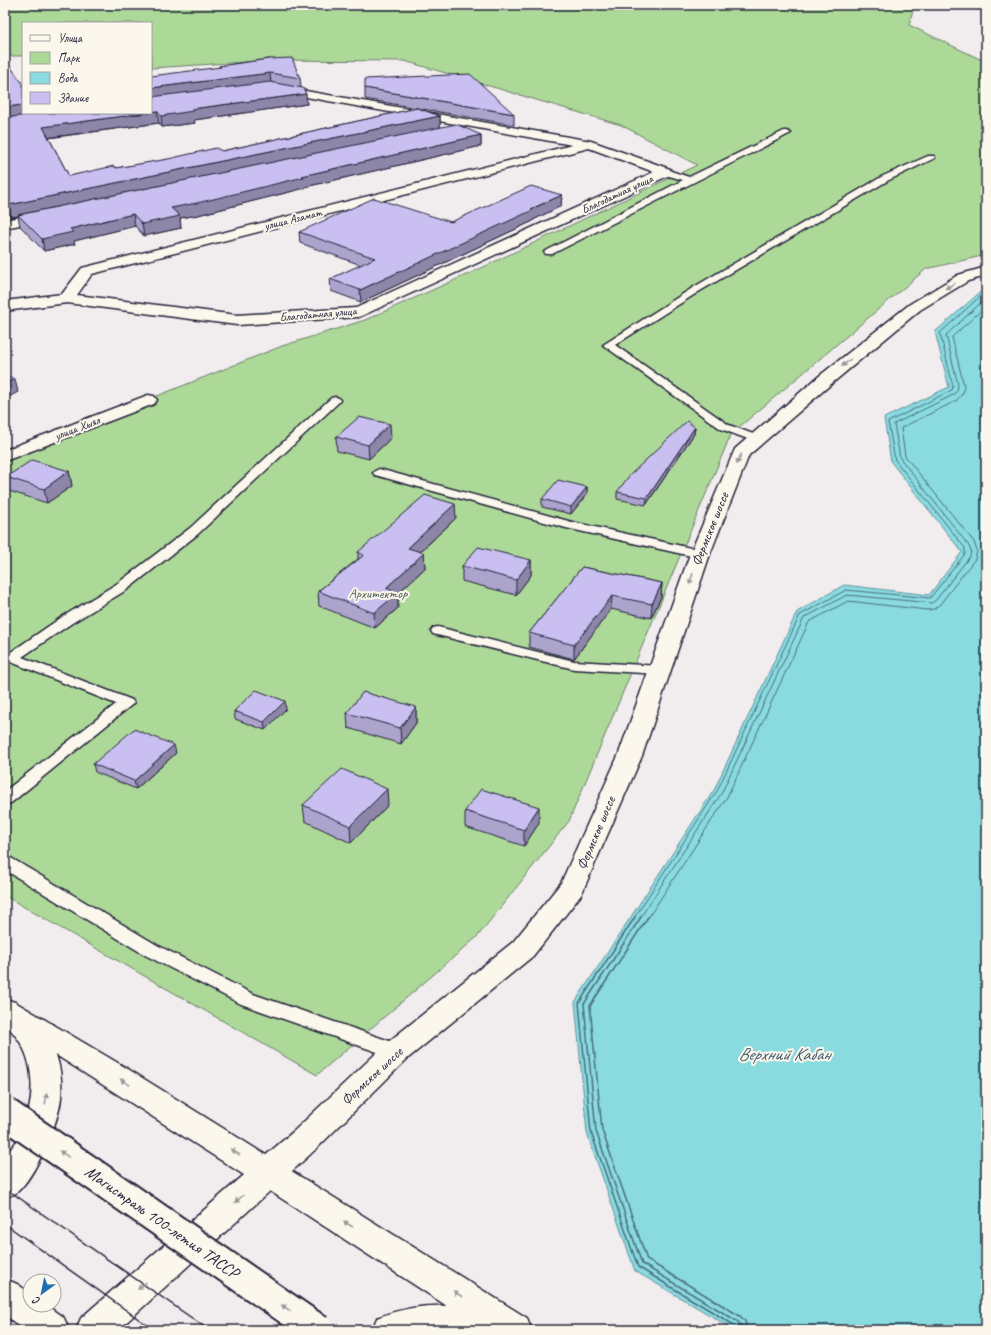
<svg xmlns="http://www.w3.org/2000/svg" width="991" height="1335" viewBox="0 0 991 1335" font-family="Caveat,sans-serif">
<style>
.green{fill:#add998;stroke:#687e6a}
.water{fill:#89dbe0;stroke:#60919e}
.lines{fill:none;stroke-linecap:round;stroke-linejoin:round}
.shore-far1{stroke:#4b6c7d;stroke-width:1}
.shore{stroke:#4b6c7d;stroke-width:1.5}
.service-casing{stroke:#22223b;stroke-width:3}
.minor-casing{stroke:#22223b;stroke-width:3}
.tertiary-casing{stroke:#22223b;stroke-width:3}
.secondary-casing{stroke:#22223b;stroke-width:3}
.service{fill:#fbf7ec;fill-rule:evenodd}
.minor{fill:#fbf7ec;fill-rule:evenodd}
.tertiary{fill:#fbf7ec;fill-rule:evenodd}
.secondary{fill:#fbf7ec;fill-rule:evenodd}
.tram{stroke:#22223b;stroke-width:1.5}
.secondary-bridge-casing{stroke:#22223b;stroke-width:34;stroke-linecap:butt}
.secondary-bridge{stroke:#fbf7ec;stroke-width:30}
.wall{fill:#ada4ce;stroke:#22223b}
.shaded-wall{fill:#8d86a8;stroke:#22223b}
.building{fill:#c9bff0;stroke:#22223b}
.oneway{fill:#99979c}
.labels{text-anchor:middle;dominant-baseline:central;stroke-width:4;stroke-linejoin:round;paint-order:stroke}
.far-street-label{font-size:12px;fill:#22223b;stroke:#fbf7ec}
.street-label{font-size:14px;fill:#22223b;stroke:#fbf7ec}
.park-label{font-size:14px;fill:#4c5957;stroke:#fbf7ec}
.near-street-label{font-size:17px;fill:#22223b;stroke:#fbf7ec}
.near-water-label{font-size:18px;font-style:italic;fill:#415a6d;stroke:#fbf7ec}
</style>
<rect width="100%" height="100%" fill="#f1eced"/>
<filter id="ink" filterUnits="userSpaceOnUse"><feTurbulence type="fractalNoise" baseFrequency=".025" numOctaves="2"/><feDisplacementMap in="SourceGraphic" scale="8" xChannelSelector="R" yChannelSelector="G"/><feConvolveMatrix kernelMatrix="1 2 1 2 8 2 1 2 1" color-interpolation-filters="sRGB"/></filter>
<g filter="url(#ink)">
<!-- green -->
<path class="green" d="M 5,5 L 914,6 L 909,25 L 986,62 L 986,255 L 926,269 L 731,434 L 569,821 L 477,937 L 317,1075 L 5,896 L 5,457 L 282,346 L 365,320 L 475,271 L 697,165 L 621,125 L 405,61 L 276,60 L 151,68 L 151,23 L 23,23 L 23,56 L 5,56 Z"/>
<!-- water -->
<path class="water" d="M 986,287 L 986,1330 L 735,1330 L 635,1271 L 587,1133 L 575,1002 L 714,790 L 797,612 L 844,585 L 929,595 L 962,552 L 891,462 L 884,418 L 949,387 L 935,332 Z"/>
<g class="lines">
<!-- shore-far1 -->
<path class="shore-far1" d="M 634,918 L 717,791 L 800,615 L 846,590 L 930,598 L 965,554 L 965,548 L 895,460 L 888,422 L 952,390 L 953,386 L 940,333 L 986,291
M 640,918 L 721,794 L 804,618 L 847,595 L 932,603 L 936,600 L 970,556 L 971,551 L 969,546 L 900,458 L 894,424 L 953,395 L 957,391 L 958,385 L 946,335 L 986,298
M 648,918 L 727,797 L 809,622 L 848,601 L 927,610 L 934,609 L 940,604 L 975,559 L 977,551 L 974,542 L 905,456 L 901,428 L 956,401 L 963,393 L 964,386 L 952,337 L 986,306"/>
<!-- shore -->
<path class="shore" d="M 635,917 L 579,1003 L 591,1132 L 638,1267 L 734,1325 L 736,1330
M 641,917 L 584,1004 L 596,1131 L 642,1264 L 737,1321 L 741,1325 L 741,1330
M 648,917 L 590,1006 L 602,1130 L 647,1260 L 740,1316 L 745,1321 L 747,1330"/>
<defs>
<path id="service" d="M 784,131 L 787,131 L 791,133 L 552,254 L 546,254 L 544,252 L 683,180 L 662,174 L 662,170 L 668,170 L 689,177 Z
M 928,156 L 934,156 L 935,158 L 889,180 L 700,291 L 615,345 L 729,425 L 761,437 L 763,439 L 761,441 L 753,441 L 721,429 L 603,345 L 694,287 L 883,176 Z
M 335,397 L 339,398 L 340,400 L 339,402 L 198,534 L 128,589 L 72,623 L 22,657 L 132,700 L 134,703 L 11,803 L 5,804 L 5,791 L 116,704 L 11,662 L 5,663 L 5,655 L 8,654 L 62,617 L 118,583 L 190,528 L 331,398 Z
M 379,469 L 572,522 L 700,550 L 704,551 L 706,554 L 704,557 L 700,558 L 566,528 L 375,475 L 373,473 L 375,471 Z
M 438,627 L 574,661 L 660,666 L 665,667 L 667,670 L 665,673 L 660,674 L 574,669 L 433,634 L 431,631 L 433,628 Z
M 5,856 L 11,858 L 157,945 L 253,994 L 404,1046 L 406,1051 L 404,1056 L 397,1059 L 241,1004 L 145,955 L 5,870 Z"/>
<path id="minor" d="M 277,86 L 591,141 L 670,169 L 671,172 L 670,175 L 359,317 L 237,325 L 67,303 L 5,311 L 5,301 L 62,294 L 82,268 L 572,145 L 273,91 L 271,89 L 273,87 ZM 589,148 L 654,172 L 356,308 L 237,315 L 77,295 L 92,274 Z
M 49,211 L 54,212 L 56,215 L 54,218 L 5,228 L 5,220 Z
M 148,395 L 154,396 L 157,400 L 154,404 L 5,461 L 5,450 Z"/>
<path id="tertiary" d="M 986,267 L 986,276 L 968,281 L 920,310 L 830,385 L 749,455 L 710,554 L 642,756 L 581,895 L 533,956 L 407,1059 L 316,1149 L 279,1183 L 268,1187 L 257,1183 L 252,1173 L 257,1163 L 294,1131 L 387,1043 L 513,942 L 561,883 L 618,756 L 690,554 L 735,449 L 818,377 L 910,304 L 958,275 Z"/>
<path id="secondary" d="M 5,999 L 15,1002 L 128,1069 L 527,1318 L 532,1330 L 372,1330 L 377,1318 C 399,1309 423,1305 447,1306 L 270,1191 L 118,1330 L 76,1330 L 81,1318 L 244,1175 L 56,1055 C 61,1069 62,1083 61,1098 C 59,1122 35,1177 17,1192 C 14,1195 8,1196 5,1197 C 5,1187 3,1170 5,1160 C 7,1151 17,1143 21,1134 C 35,1103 37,1062 15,1035 C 11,1031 10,1027 5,1024 Z
M 5,1279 L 17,1284 L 30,1293 L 30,1305 L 46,1305 L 64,1318 L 69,1330 L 24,1330 L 5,1315 Z"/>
</defs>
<!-- service casing -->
<use href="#service" class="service-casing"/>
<!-- minor casing -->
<use href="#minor" class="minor-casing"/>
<!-- tertiary casing -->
<use href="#tertiary" class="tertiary-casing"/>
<!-- secondary casing -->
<use href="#secondary" class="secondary-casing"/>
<!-- service -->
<use href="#service" class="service"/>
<!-- minor -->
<use href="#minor" class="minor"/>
<!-- tertiary -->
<use href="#tertiary" class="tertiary"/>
<!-- secondary -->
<use href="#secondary" class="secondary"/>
<!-- tram -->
<path class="tram" d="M 5,1188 L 209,1330
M 5,1224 L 154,1330"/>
<defs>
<path id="secondary-bridge" d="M 5,1113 L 318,1330"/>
</defs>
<!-- secondary-bridge casing -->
<use href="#secondary-bridge" class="secondary-bridge-casing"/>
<!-- secondary-bridge -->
<use href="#secondary-bridge" class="secondary-bridge"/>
</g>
<!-- wall -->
<path class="wall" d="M 269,59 L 300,78 L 301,87 L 307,104 L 194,120 L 195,123 L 162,127 L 159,123 L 49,138 L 69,176 L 116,168 L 222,151 L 417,108 L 365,99 L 365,88 L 514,114 L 514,125 L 417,108 L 440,116 L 440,128 L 481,135 L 481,146 L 305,187 L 305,188 L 198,215 L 180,218 L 181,228 L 144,236 L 135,226 L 74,241 L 75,244 L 44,251 L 20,226 L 18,216 L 11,217 L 5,211 L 5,67 L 23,113 L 151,113 L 219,68 L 219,66 Z
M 562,195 L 561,206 L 533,220 L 533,221 L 361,302 L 331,291 L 330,279 L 361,265 L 300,243 L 299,232 L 451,222 Z
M 695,427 L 694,434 L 646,505 L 617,499 L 617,492 Z
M 336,437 L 391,438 L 369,459 L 337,451 Z
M 69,471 L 72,486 L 47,503 L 9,491 L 6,477 Z
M 587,487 L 587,494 L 571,514 L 542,507 L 542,499 Z
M 456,518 L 420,552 L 424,553 L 425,568 L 398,593 L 398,608 L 375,628 L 319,606 L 318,591 L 358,559 L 358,552 Z
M 531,560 L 531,575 L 516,595 L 462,581 L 462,566 Z
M 582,567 L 662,583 L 661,597 L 651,618 L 611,609 L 574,659 L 529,647 L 529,633 Z
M 416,707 L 416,723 L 401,744 L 348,728 L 347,713 Z
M 286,709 L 265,730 L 235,719 L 234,711 Z
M 176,753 L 136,789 L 95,772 L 93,764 Z
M 303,805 L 388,805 L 351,843 L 305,821 Z
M 465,811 L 539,823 L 524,846 L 465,827 Z"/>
<!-- shaded-wall -->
<path class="shaded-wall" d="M 270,73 L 271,84 L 151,99 L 151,88 Z
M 306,94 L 307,104 L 194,120 L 195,123 L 162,127 L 161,116 L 191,109 Z
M 23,105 L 23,113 L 47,113 L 5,118 L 5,107 Z
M 157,111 L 159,123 L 45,138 L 43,127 L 146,113 L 151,113 L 151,112 Z
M 440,116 L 440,128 L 18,215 L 18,216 L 11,217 L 9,205 Z
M 481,135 L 481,146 L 305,187 L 305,188 L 198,215 L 180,218 L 181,228 L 144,236 L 142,224 L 171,208 L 302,176 Z
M 562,195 L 561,206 L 533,220 L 533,221 L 361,302 L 360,290 Z
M 133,214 L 135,226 L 74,241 L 75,244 L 44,251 L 42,239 L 70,229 Z
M 15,379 L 18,392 L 5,399 L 5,384 Z
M 390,424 L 391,438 L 369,459 L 368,445 Z
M 695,427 L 694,434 L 646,505 L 647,498 Z
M 69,471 L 72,486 L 47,503 L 44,489 Z
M 587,487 L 587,494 L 571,514 L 571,507 Z
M 455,504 L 456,518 L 408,563 L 408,548 Z
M 424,553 L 425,568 L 396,595 L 398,593 L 398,608 L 375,628 L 374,613 L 386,588 Z
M 531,560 L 531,575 L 516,595 L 516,580 Z
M 662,583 L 661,597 L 651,618 L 652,604 Z
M 612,596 L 611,609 L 574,659 L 574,645 Z
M 285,701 L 286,709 L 265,730 L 264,722 Z
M 416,707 L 416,723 L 401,744 L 400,728 Z
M 174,745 L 176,753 L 136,789 L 134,781 Z
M 387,789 L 388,805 L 351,843 L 350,826 Z
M 539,807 L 539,823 L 524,846 L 524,830 Z"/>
<!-- building -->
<path class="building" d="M 292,58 L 300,78 L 270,73 L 151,88 L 151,76 L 221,67 L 219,66 L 269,59 Z
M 10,66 L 23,84 L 23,105 L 5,107 L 5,67 Z
M 470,74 L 514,114 L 365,88 L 365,79 Z
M 270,82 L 303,88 L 306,94 L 191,109 L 193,111 L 161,116 L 157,111 L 151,112 L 151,97 Z
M 417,108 L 440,116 L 9,205 L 5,201 L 5,118 L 42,113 L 146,113 L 43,127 L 69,176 L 114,166 L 116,168 L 168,159 L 216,148 L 222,151 Z
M 456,124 L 481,135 L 302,176 L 304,177 L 197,203 L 171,208 L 180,216 L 142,224 L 133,214 L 70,229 L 73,232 L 42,239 L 18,215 Z
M 531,186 L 562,195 L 531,209 L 533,210 L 360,290 L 330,279 L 375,258 L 299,232 L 374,198 L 451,222 Z
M 5,375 L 15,379 L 5,384 Z
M 359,417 L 390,424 L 368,445 L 336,437 Z
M 687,421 L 695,427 L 647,498 L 617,492 L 629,476 Z
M 32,460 L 69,471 L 44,489 L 6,477 Z
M 558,480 L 587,487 L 571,507 L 542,499 Z
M 425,495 L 455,504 L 408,548 L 424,553 L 386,588 L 398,593 L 374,613 L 318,591 L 364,555 L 358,552 Z
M 478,547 L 531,560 L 516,580 L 462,566 Z
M 582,567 L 662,583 L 652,604 L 612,596 L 574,645 L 529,633 Z
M 256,690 L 285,701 L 264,722 L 234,711 Z
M 363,692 L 416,707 L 400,728 L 347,713 Z
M 134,729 L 174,745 L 134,781 L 93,764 Z
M 342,769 L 387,789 L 350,826 L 303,805 Z
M 481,789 L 539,807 L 524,830 L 465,811 Z"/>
<!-- one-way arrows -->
<defs><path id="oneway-solid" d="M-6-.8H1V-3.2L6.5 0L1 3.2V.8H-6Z"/></defs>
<g class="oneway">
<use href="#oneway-solid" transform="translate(950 286) rotate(149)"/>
<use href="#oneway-solid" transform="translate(846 363) rotate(141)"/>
<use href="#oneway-solid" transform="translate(739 459) rotate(115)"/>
<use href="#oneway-solid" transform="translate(691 579) rotate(109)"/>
<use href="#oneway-solid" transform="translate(125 1082) rotate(-147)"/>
<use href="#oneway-solid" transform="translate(46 1099) rotate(-82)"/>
<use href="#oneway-solid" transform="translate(235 1152) rotate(-148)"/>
<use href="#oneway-solid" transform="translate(64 1154) rotate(-145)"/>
<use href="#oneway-solid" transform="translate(239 1199) rotate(138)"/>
<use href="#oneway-solid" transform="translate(348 1224) rotate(-148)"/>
<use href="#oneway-solid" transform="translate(142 1286) rotate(138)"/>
<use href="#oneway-solid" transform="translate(458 1294) rotate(-148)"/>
<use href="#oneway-solid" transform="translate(286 1308) rotate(-145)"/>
</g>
</g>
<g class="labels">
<!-- far-street labels -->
<g class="far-street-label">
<text transform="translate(617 194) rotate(-25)">Благодатная улица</text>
<text transform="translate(293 219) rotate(-14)">улица Азамат</text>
<text transform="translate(318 314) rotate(-5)">Благодатная улица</text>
<text transform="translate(77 428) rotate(-21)">улица Хыял</text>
</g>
<!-- street labels -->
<g class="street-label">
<text transform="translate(710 529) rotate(-68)">Фермское шоссе</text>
<text transform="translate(596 833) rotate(-67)">Фермское шоссе</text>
<text transform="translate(372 1076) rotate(-43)">Фермское шоссе</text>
</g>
<!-- park labels -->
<g class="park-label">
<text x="378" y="593">Архитектор</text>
</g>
<!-- near-street labels -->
<g class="near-street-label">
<text transform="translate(162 1222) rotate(35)">Магистраль 100-летия ТАССР</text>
</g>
<!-- near-water labels -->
<g class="near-water-label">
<text x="784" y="1054">Верхний Кабан</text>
</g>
</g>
<!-- margin -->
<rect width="991" height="1335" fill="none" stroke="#fbf7ec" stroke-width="20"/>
<rect x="10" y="10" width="971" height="1315" fill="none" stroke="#22223b" stroke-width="1.5" filter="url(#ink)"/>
<!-- legend -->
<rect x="22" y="22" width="130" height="92" fill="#fbf7ec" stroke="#a4a2a5"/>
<rect x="30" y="35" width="20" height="6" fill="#fbf7ec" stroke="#a4a2a5"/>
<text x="58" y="42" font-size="12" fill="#22223b">Улица</text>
<rect x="30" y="52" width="20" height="12" fill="#add998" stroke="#a4a2a5"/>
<text x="58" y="62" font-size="12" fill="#22223b">Парк</text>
<rect x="30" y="72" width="20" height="12" fill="#89dbe0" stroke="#a4a2a5"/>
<text x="58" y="82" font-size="12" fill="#22223b">Вода</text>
<rect x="30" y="92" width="20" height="12" fill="#c9bff0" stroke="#a4a2a5"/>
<text x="58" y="102" font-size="12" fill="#22223b">Здание</text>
<!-- north arrow -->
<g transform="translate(42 1293) rotate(213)"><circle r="19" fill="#fbf7ec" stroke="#a4a2a5"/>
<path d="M0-3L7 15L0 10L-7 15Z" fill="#1f6fb2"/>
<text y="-6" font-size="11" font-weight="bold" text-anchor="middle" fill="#22223b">С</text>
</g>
</svg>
